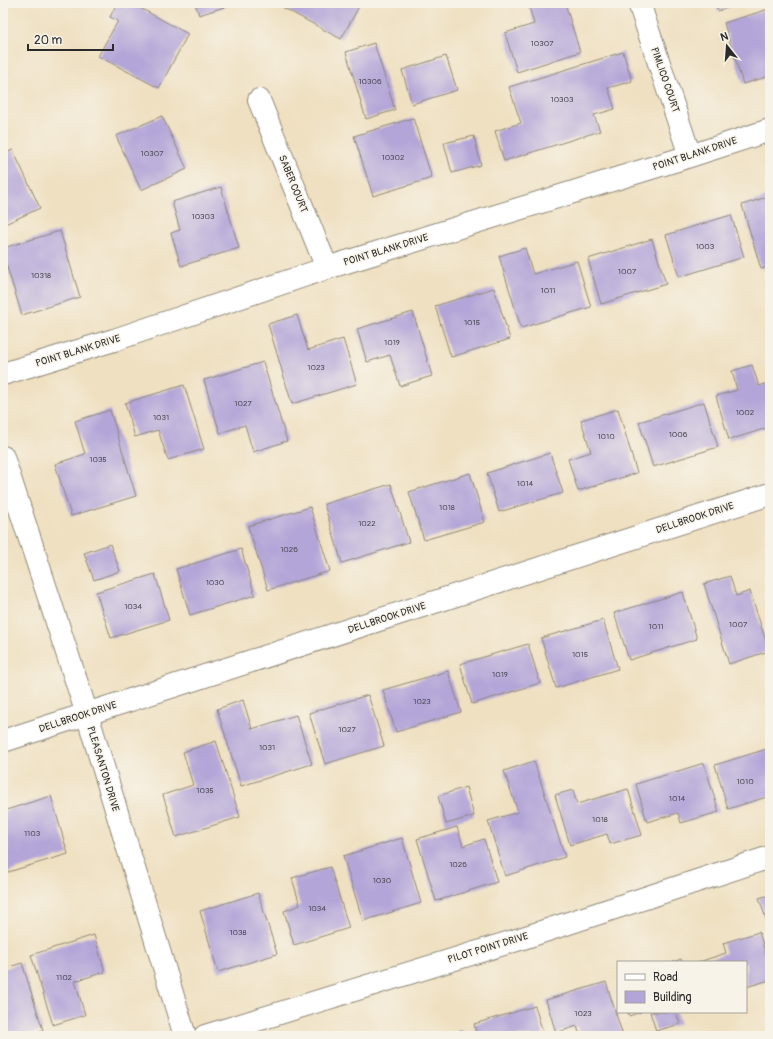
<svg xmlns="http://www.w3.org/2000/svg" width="773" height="1039" viewBox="0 0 773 1039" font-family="Pangolin,sans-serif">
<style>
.building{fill:#b3a5d8}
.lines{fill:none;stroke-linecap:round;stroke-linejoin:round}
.minor-casing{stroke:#8d8676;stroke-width:24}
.minor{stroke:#fff;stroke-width:22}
.labels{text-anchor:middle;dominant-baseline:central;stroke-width:3;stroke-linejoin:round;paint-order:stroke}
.number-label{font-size:8px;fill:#4d4a56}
.street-label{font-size:10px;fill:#2b2b2b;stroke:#f7f3e8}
</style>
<rect width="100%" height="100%" fill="#f7f3e8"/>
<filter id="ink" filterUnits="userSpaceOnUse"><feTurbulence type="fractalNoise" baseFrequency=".025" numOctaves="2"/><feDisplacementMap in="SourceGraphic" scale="8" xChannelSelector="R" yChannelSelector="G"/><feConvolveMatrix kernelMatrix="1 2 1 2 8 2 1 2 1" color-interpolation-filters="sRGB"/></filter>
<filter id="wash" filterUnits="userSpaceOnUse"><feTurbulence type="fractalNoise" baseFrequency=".012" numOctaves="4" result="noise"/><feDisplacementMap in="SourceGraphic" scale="16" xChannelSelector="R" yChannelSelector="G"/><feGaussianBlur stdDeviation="0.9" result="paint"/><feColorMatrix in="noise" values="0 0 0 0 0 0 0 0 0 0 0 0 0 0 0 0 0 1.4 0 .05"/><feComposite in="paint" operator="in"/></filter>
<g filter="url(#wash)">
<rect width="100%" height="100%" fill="#efe0c1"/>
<g id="blocks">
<!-- building -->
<path class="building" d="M 117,3 L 131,3 L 188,34 L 159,88 L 98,56 L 118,21 L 110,17 Z
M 195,3 L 237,3 L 199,15 Z
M 285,3 L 361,3 L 341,39 L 282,7 Z
M 528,3 L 565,3 L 580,52 L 517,72 L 505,33 L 534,24 Z
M 715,3 L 740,3 L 718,11 Z
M 769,9 L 770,76 L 743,84 L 724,23 Z
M 374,43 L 395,110 L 366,119 L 346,52 Z
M 623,52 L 632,81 L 608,88 L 615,109 L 594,115 L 600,131 L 504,161 L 495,131 L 521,123 L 509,87 Z
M 446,56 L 457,90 L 412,104 L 402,70 Z
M 162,116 L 187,169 L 141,190 L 116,136 Z
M 413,118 L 432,178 L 373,196 L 354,136 Z
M 474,136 L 481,165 L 452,173 L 444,143 Z
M 13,150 L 40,208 L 3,225 L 3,154 Z
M 221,187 L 239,248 L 181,266 L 171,233 L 180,230 L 172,202 Z
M 770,196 L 770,266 L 761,269 L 742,205 Z
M 731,215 L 744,257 L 679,277 L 666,235 Z
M 60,231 L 80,297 L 22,315 L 3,254 L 3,248 Z
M 652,239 L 666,284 L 601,304 L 588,259 Z
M 525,248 L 533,274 L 577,261 L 591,307 L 521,328 L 499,256 Z
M 494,288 L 510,339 L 451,357 L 435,306 Z
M 413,312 L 432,376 L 400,386 L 390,355 L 367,362 L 357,329 Z
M 297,315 L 308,350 L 343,339 L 357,384 L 292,404 L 268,324 Z
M 263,362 L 287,441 L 253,452 L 245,425 L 220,433 L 204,380 Z
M 752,365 L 759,386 L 770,382 L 770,427 L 729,440 L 716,396 L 737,390 L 732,371 Z
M 184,385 L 204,449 L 168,460 L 158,430 L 135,437 L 125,403 Z
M 704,402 L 718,447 L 653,467 L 639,422 Z
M 618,409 L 637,473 L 578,491 L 568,459 L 591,452 L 581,420 Z
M 110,410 L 136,496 L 71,516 L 55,464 L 85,454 L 75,421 Z
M 550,453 L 563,493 L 499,512 L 487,473 Z
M 470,473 L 485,522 L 424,540 L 409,492 Z
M 391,484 L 409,542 L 342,563 L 324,504 Z
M 310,507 L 330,571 L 268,590 L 248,526 Z
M 110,544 L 120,571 L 94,580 L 84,553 Z
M 241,549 L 255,595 L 190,615 L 176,569 Z
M 155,574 L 169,620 L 111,638 L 96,592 Z
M 730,576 L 736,596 L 750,591 L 769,651 L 729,664 L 704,584 Z
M 683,592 L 697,639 L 629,660 L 614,613 Z
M 603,620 L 618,669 L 556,688 L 541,638 Z
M 528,644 L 540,683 L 472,704 L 460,664 Z
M 448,671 L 461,712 L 396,732 L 383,690 Z
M 368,695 L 384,746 L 325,764 L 309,713 Z
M 243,700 L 252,729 L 296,715 L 312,764 L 241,786 L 217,709 Z
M 216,741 L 240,817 L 176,837 L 163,795 L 193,785 L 183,752 Z
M 770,748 L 770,796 L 728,809 L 715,765 Z
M 534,761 L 565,857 L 505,876 L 488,821 L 518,812 L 504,771 Z
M 704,763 L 719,812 L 681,823 L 678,813 L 647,822 L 636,784 Z
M 466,787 L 474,816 L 446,824 L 438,796 Z
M 628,789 L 642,835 L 610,844 L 607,834 L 570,845 L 555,795 L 573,790 L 577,804 Z
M 51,796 L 68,854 L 5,873 L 3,866 L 3,811 Z
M 457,827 L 463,846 L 484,839 L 497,882 L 436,901 L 417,839 Z
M 402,838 L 421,903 L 363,921 L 343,856 Z
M 330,867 L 349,928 L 294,945 L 284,911 L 300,905 L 292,878 Z
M 258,893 L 277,954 L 218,972 L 200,911 Z
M 770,895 L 770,931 L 759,898 Z
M 759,932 L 770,968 L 770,980 L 746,987 L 746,962 L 699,962 L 726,953 L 723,943 Z
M 94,935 L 105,972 L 75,981 L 85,1015 L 53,1025 L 31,955 Z
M 681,959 L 682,962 L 673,962 Z
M 22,963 L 43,1030 L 23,1036 L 3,1036 L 3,969 Z
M 606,982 L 623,1036 L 580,1036 L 577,1026 L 556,1033 L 546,1000 Z
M 535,1006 L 544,1036 L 477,1036 L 474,1024 Z
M 628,1012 L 641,1012 L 629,1016 Z
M 650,1012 L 676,1012 L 680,1024 L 656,1031 Z
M 462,1030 L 464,1036 L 445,1036 Z"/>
</g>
</g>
<g filter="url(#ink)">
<use href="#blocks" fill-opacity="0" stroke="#8d8676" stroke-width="1"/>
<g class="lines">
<defs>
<path id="minor" d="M 639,3 L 690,156
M 259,100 L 327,268
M 3,374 L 114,340 L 327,268 L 690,156 L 770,130
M 3,457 L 87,714 L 185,1036
M 3,741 L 770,494
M 205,1036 L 520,939 L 770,857"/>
</defs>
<!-- minor casing -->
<use href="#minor" class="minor-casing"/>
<!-- minor -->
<use href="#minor" class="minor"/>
</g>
</g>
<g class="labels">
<!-- number labels -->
<g class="number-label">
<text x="542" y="43">10307</text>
<text x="370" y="81">10306</text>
<text x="562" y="99">10303</text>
<text x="152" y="153">10307</text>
<text x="393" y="157">10302</text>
<text x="203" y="216">10303</text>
<text x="705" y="246">1003</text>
<text x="627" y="271">1007</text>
<text x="41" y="275">10318</text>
<text x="548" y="290">1011</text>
<text x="472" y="322">1015</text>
<text x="392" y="342">1019</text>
<text x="316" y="367">1023</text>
<text x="243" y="403">1027</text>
<text x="745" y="412">1002</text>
<text x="161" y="417">1031</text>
<text x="678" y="434">1006</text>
<text x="606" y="436">1010</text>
<text x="98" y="459">1035</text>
<text x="525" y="483">1014</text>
<text x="447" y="507">1018</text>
<text x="367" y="523">1022</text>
<text x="289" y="549">1026</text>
<text x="215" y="582">1030</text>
<text x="133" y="606">1034</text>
<text x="738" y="624">1007</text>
<text x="656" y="626">1011</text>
<text x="580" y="654">1015</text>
<text x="500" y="674">1019</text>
<text x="422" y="701">1023</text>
<text x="347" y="729">1027</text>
<text x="267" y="747">1031</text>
<text x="745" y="781">1010</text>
<text x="205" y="790">1035</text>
<text x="677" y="798">1014</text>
<text x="600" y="819">1018</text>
<text x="32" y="833">1103</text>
<text x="458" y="864">1026</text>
<text x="382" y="880">1030</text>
<text x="317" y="908">1034</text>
<text x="238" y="932">1038</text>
<text x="64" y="977">1102</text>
<text x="583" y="1013">1023</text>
</g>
<!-- street labels -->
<g class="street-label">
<text transform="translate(665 80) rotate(71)">PIMLICO COURT</text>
<text transform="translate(695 154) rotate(-18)">POINT BLANK DRIVE</text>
<text transform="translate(293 184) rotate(68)">SABER COURT</text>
<text transform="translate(386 250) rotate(-17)">POINT BLANK DRIVE</text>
<text transform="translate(78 351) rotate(-17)">POINT BLANK DRIVE</text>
<text transform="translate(695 518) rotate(-18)">DELLBROOK DRIVE</text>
<text transform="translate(387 618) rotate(-18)">DELLBROOK DRIVE</text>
<text transform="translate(78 717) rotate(-18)">DELLBROOK DRIVE</text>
<text transform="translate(103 769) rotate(73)">PLEASANTON DRIVE</text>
<text transform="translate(488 948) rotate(-17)">PILOT POINT DRIVE</text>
</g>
</g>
<!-- margin -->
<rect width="773" height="1039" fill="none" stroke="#f7f3e8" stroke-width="16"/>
<!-- legend -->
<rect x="617" y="961" width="130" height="52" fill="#f7f3e8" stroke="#a5a39c"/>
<rect x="625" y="974" width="20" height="6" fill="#ffffff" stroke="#a5a39c"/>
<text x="653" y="981" font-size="12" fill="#2b2b2b">Road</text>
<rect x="625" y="991" width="20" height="12" fill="#b3a5d8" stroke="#a5a39c"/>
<text x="653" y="1001" font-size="12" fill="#2b2b2b">Building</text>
<!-- north arrow -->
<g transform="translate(727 46) rotate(343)" stroke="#f7f3e8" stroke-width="3" paint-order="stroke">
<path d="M0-3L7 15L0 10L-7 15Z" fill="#2b2b2b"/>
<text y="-6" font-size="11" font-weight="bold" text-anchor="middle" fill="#2b2b2b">N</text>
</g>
<!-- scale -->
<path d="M28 44v6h85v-6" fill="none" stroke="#2b2b2b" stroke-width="2"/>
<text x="34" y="44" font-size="12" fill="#2b2b2b" stroke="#f7f3e8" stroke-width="3" paint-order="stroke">20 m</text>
</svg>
